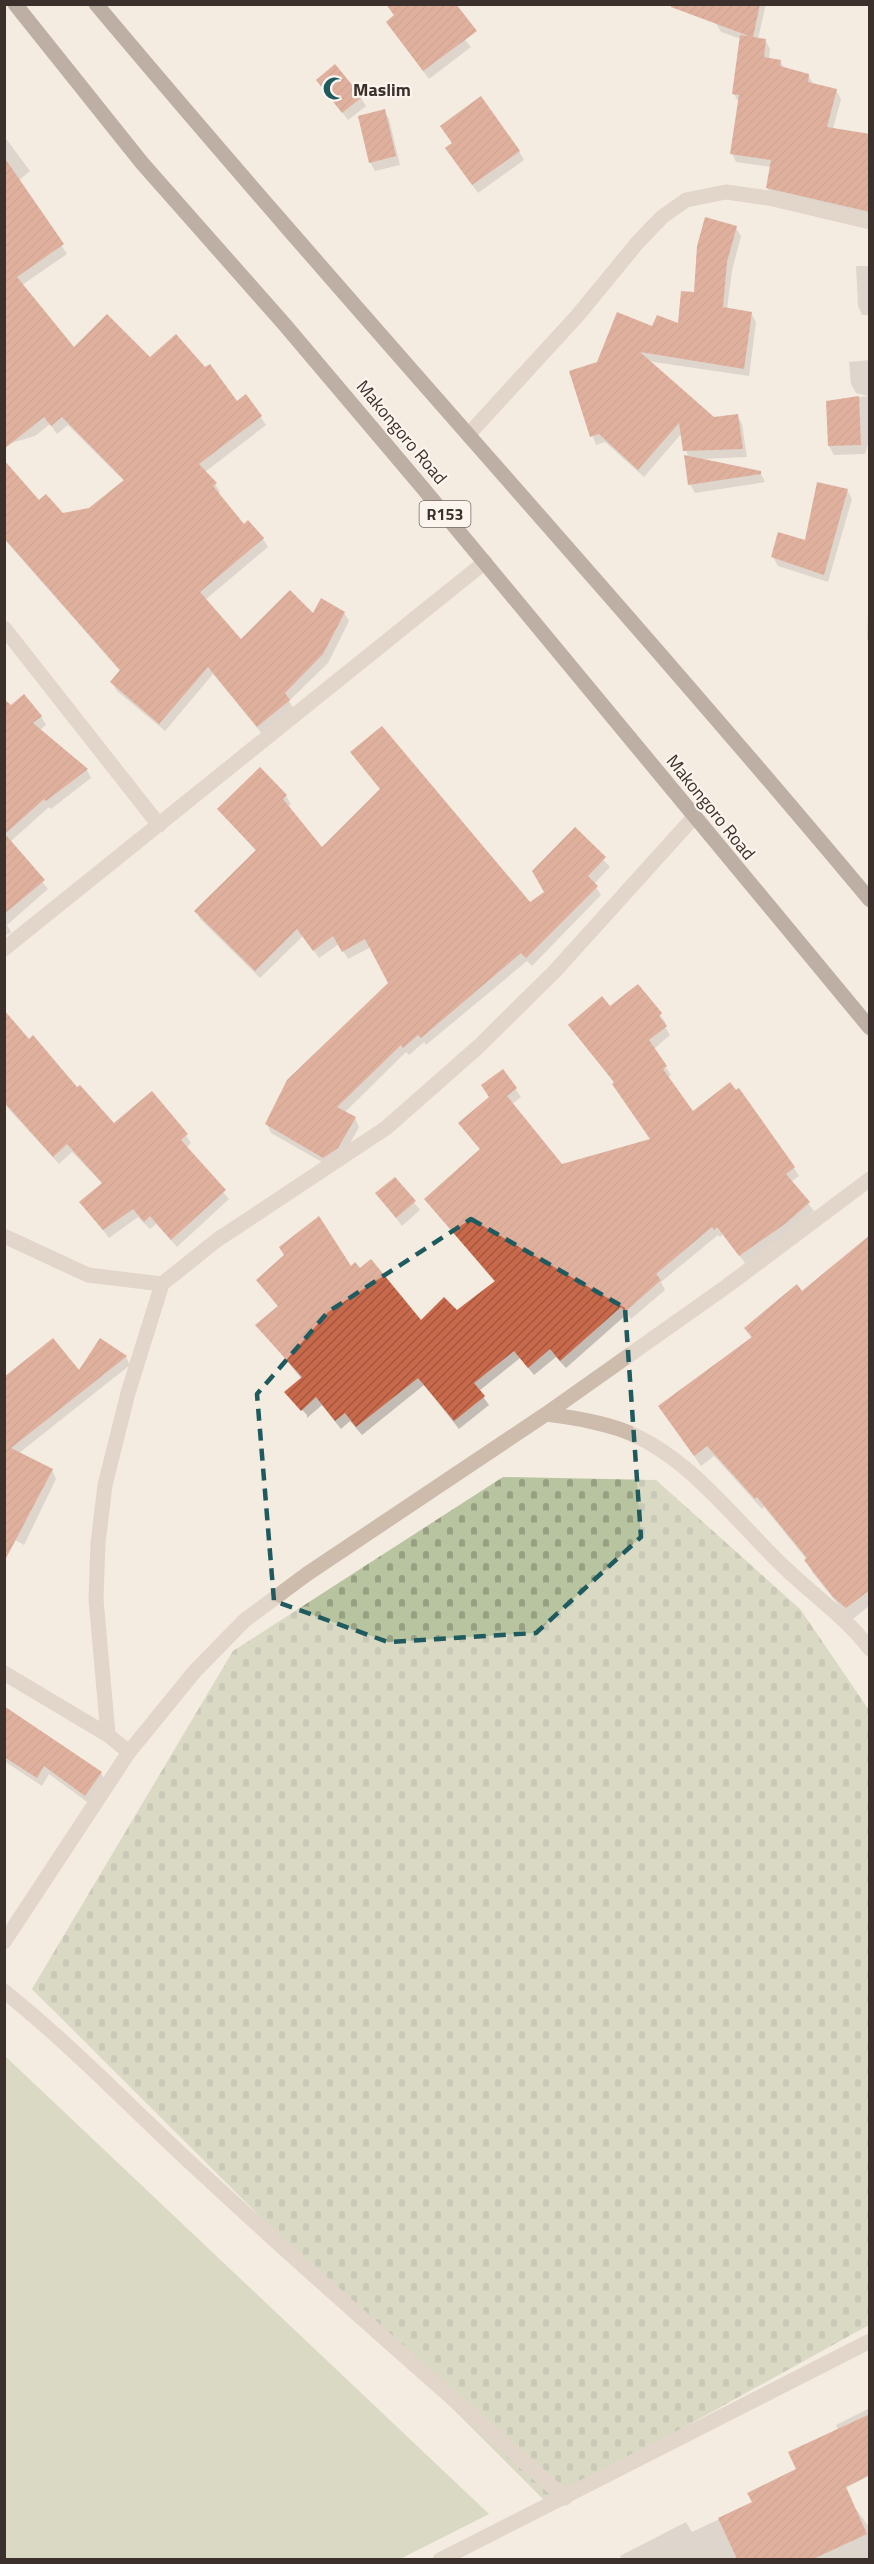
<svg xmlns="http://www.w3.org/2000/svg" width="874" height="2564" viewBox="0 0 874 2564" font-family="'Titillium Web',sans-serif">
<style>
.grass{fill:#b8c4a0}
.cemetery{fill:url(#cemetery-stones)}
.shadow{fill:#0003}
.building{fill:url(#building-hatch)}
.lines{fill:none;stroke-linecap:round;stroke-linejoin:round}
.minor{stroke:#cdbbac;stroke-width:15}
.tertiary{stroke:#cdbbac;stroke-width:15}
.primary{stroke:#7d675c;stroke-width:15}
.marked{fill:none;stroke:#1f5a5e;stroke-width:4.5;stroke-dasharray:12 8;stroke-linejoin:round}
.labels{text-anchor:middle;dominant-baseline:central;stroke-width:4.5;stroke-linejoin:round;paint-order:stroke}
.shield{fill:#fbf5ee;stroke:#756b66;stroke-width:1.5}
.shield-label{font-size:16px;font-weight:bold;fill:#3b302b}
.poi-label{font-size:18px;font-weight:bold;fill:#3b302b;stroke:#fbf5ee;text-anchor:start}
.street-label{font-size:18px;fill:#3b302b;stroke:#fbf5ee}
</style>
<defs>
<pattern id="cemetery-stones" width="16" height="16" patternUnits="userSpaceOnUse" patternTransform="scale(1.5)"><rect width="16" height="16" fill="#b8c4a0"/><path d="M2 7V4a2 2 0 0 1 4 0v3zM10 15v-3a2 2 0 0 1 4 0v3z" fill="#97a083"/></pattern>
<pattern id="building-hatch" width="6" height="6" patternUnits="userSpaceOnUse" patternTransform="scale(1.5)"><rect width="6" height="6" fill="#c8694b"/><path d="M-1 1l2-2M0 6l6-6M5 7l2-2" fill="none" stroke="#a4573f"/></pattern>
</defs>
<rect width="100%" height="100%" fill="#f4ebe1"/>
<!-- grass -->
<path class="grass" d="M 5,2056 L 489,2514 L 400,2559 L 5,2559 Z"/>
<!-- cemetery -->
<path class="cemetery" d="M 503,1477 L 656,1480 L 800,1609 L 869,1710 L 869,2325 L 547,2503 L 32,1989 L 233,1651 Z"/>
<!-- shadow -->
<path class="shadow" d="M 386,4 L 436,4 L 471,47 L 429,79 L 393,30 L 395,17 Z
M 720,4 L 766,4 L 758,39 L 765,40 L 770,49 L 769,59 L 780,61 L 785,69 L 808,75 L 814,85 L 836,90 L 841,99 L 833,129 L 870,136 L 870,219 L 772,196 L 767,187 L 771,167 L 736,162 L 732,153 L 739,103 L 734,94 L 741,39 L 721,32 L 716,23 Z
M 318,81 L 361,98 L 366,106 L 348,120 Z
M 384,111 L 389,119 L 400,165 L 375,171 L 370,162 Z
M 4,136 L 30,171 L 6,191 L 4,190 Z
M 453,144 L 519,151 L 524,160 L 478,193 L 446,148 Z
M 33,202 L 67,254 L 22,285 L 74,349 L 150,359 L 237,403 L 246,396 L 266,425 L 205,472 L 215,484 L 220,492 L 218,495 L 244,526 L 263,539 L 268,547 L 205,600 L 241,641 L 313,615 L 344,613 L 349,621 L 328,663 L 289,701 L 294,709 L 263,735 L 213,674 L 165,731 L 117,691 L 112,682 L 121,672 L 4,539 L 4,462 L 39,502 L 62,514 L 89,510 L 124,481 L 68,425 L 57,434 L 50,424 L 35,436 L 4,445 L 4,222 Z
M 736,228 L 741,236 L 732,271 L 727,309 L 751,313 L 756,322 L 749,376 L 647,361 L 714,419 L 737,415 L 742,424 L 747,457 L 703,459 L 760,472 L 765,482 L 695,493 L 690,484 L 688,457 L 682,433 L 644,477 L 605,442 L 596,445 L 571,372 L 598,363 L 653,328 L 679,326 Z
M 856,266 L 870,266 L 870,315 L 862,315 L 858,306 Z
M 870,360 L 870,437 L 865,454 L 834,455 L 829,446 L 828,402 L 868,396 L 856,393 L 851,384 L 849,362 Z
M 847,490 L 852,499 L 828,582 L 778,566 L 773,557 L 806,542 Z
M 868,613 L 870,613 L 870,644 L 867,639 Z
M 4,700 L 11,707 L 41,716 L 46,725 L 40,730 L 87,770 L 91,778 L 51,809 L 49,807 L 10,842 L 48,889 L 7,925 L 11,932 L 4,937 Z
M 352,752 L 530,904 L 546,892 L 575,829 L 610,867 L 594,884 L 601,895 L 532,966 L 527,961 L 426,1045 L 424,1042 L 409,1055 L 406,1052 L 345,1112 L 355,1118 L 359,1127 L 343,1156 L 329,1166 L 271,1133 L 267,1124 L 390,984 L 371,947 L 348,959 L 339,944 L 319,958 L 303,936 L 260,978 L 201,920 L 196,911 L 257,852 L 219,810 L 286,796 L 291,804 L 287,808 L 322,850 L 381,790 Z
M 638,986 L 666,1023 L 664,1025 L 670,1035 L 654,1049 L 671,1075 L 667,1078 L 692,1114 L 794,1168 L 799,1176 L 791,1182 L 814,1211 L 789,1233 L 745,1263 L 723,1234 L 720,1237 L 718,1235 L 661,1282 L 665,1290 L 631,1319 L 627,1314 L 566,1368 L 556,1357 L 534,1375 L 520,1358 L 479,1391 L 489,1405 L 459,1429 L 424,1385 L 362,1435 L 350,1421 L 341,1429 L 322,1405 L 307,1418 L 307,1415 L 286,1393 L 302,1379 L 257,1325 L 278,1307 L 258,1280 L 350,1268 L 421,1322 L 457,1312 L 495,1282 L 426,1200 L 481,1151 L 465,1131 L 490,1098 L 503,1071 L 521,1097 L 512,1104 L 562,1166 L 652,1140 L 615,1084 L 570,1025 L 610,1008 Z
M 4,1025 L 114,1125 L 186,1135 L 191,1143 L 186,1148 L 229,1199 L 177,1247 L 156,1224 L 150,1229 L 138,1217 L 109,1238 L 81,1202 L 103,1184 L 72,1152 L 59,1164 L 6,1106 L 4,1107 Z
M 395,1179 L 420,1210 L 402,1226 L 377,1193 Z
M 870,1246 L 870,1605 L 853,1619 L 841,1608 L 812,1572 L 807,1560 L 764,1507 L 762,1509 L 714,1456 L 701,1466 L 660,1407 L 752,1339 L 746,1329 Z
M 100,1340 L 126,1357 L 130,1365 L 19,1453 L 52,1470 L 56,1479 L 24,1545 L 4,1534 L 4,1378 L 79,1372 Z
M 4,1714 L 101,1773 L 106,1782 L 90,1804 L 49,1774 L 42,1786 L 4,1761 Z
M 870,2408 L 870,2475 L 844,2489 L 854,2510 L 856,2509 L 870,2528 L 870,2560 L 622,2560 L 620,2556 L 686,2522 L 692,2532 L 754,2503 L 798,2470 L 839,2431 L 836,2425 Z"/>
<!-- building -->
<path class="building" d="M 386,4 L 456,4 L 477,31 L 423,71 L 386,22 L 394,15 Z
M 671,4 L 760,4 L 753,37 L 766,39 L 764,57 L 781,60 L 780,66 L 809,74 L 808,82 L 837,89 L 827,127 L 870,134 L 870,212 L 766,188 L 771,160 L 730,154 L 739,95 L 732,94 L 740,35 L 749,36 L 671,7 Z
M 335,64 L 362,97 L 342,113 L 316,80 Z
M 481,96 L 520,151 L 472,185 L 445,148 L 452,143 L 440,126 Z
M 385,109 L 396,156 L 369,163 L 358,116 Z
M 4,157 L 64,244 L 17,277 L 74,347 L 107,314 L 150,357 L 176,334 L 205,367 L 210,364 L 237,401 L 246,394 L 262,416 L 199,464 L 217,483 L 213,486 L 244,524 L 248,520 L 264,538 L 200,592 L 241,639 L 290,590 L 313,613 L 321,598 L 345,612 L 323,654 L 285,693 L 290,700 L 257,727 L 208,667 L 159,724 L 110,682 L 120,670 L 4,538 L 4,460 L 39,500 L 46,494 L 63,513 L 89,508 L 124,480 L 62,417 L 51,426 L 44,417 L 4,449 Z
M 705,217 L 737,226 L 727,262 L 723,307 L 752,312 L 744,369 L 640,352 L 714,417 L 738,414 L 743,449 L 683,451 L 679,423 L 638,470 L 599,434 L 590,437 L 569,371 L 597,362 L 617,312 L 652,326 L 657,315 L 678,323 L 681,291 L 694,292 L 697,246 Z
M 859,396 L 861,445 L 828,446 L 826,401 Z
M 684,455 L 761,471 L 761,474 L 688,485 Z
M 817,482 L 848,489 L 824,575 L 771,557 L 778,532 L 805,540 Z
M 24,694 L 42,716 L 33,723 L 88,769 L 46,801 L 44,799 L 5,834 L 45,880 L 4,914 L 4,699 L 11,705 Z
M 382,726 L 530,902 L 544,892 L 532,871 L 575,827 L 606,857 L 588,876 L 598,886 L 526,958 L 521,953 L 421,1038 L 418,1035 L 403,1048 L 401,1045 L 337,1107 L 356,1117 L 338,1148 L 323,1158 L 265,1124 L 287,1080 L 388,983 L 365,939 L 342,952 L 333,936 L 313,951 L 297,929 L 255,971 L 194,911 L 256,850 L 217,809 L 260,767 L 287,795 L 283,799 L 322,847 L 380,789 L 350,752 Z
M 638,984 L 662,1013 L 659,1016 L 667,1026 L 649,1040 L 667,1066 L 663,1069 L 693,1111 L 730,1082 L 736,1090 L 739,1088 L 795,1167 L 786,1174 L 810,1202 L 785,1224 L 739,1256 L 717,1227 L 714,1230 L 712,1227 L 656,1274 L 661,1280 L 625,1312 L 621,1307 L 560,1361 L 550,1349 L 528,1368 L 514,1351 L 474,1383 L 485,1396 L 454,1421 L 418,1378 L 356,1427 L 345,1413 L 335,1421 L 316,1397 L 301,1411 L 284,1392 L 302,1377 L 255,1325 L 278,1306 L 256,1280 L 284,1255 L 279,1247 L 319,1216 L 351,1266 L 355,1262 L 360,1268 L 371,1259 L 421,1320 L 444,1297 L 457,1310 L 495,1281 L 424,1199 L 480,1149 L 458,1123 L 489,1097 L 481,1085 L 503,1069 L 517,1088 L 507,1096 L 562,1164 L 650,1139 L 612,1084 L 614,1082 L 568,1025 L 602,996 L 610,1006 Z
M 4,1010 L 29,1039 L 33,1035 L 77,1087 L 80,1085 L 114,1123 L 152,1091 L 188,1134 L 181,1140 L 226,1190 L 171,1240 L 150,1216 L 144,1222 L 133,1209 L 103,1230 L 79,1202 L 102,1183 L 67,1144 L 53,1157 L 4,1102 Z
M 395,1177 L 416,1201 L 396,1218 L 375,1193 Z
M 870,1235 L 870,1590 L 846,1608 L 833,1597 L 804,1560 L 807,1558 L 757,1497 L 755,1499 L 707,1446 L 694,1456 L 658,1406 L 752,1337 L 744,1328 L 797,1284 L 802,1291 Z
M 53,1338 L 79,1370 L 100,1338 L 127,1356 L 11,1448 L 53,1469 L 4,1562 L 4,1377 Z
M 4,1706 L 102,1772 L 85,1796 L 44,1766 L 37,1778 L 4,1757 Z
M 870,2414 L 870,2475 L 846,2487 L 867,2534 L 813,2559 L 737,2559 L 718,2518 L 752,2502 L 747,2493 L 796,2469 L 788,2452 Z"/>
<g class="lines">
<!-- minor -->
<path class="minor" d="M 468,435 L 578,315 L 638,242 L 662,217 L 686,200 L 726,192 L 769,198 L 870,222
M 4,628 L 159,825
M 4,949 L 485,562
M 4,1236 L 88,1275 L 162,1284
M 546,1414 C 572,1418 597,1421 622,1430 C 687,1454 733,1518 781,1564 C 810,1593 845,1616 870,1649
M 4,1673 L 108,1735 L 129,1752
M 108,1735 L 96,1599 L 98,1543 L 105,1485 L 128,1393 L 162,1284 L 217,1240 L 386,1128 L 478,1047 L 555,971 L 694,817
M 4,1942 L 129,1752 L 195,1671 L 245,1620 L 307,1574 L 546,1414 L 727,1286 L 870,1179
M 4,1991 C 76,2049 139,2116 207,2178 C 324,2287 445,2391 565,2498"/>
<!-- tertiary -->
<path class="tertiary" d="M 440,2560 L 870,2341"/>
<!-- primary -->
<path class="primary" d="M 15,4 L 142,163 L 285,325 L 422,487 L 870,1028
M 96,4 C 350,307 617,597 870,900"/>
</g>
<!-- marked area -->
<path d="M0 0H874V2564H0ZM 471,1219 L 625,1308 L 641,1537 L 536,1633 L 388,1642 L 274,1601 L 257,1394 L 328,1312 Z" fill="#f4ebe1" fill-opacity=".55" fill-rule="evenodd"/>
<path class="marked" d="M 471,1219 L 625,1308 L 641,1537 L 536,1633 L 388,1642 L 274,1601 L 257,1394 L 328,1312 Z"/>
<!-- icons -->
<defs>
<symbol id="mosque-bare" viewBox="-9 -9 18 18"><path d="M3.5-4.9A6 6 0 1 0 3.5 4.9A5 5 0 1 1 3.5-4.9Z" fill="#1f5a5e" stroke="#fbf5ee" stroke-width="2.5" paint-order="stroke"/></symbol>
</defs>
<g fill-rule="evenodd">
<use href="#mosque-bare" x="318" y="72" width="33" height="33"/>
</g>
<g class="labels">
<!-- shield labels -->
<rect class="shield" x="419.5" y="501" width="51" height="26" rx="4.5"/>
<g class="shield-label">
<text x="445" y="514">R153</text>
</g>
<!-- poi labels -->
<g class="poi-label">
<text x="353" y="89">Maslim</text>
</g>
<!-- street labels -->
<g class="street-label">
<text transform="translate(402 432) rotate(50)">Makongoro Road</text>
<text transform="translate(711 807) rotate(51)">Makongoro Road</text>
</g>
</g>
<!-- border -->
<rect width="874" height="2564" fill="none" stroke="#3b302b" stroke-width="12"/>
</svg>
